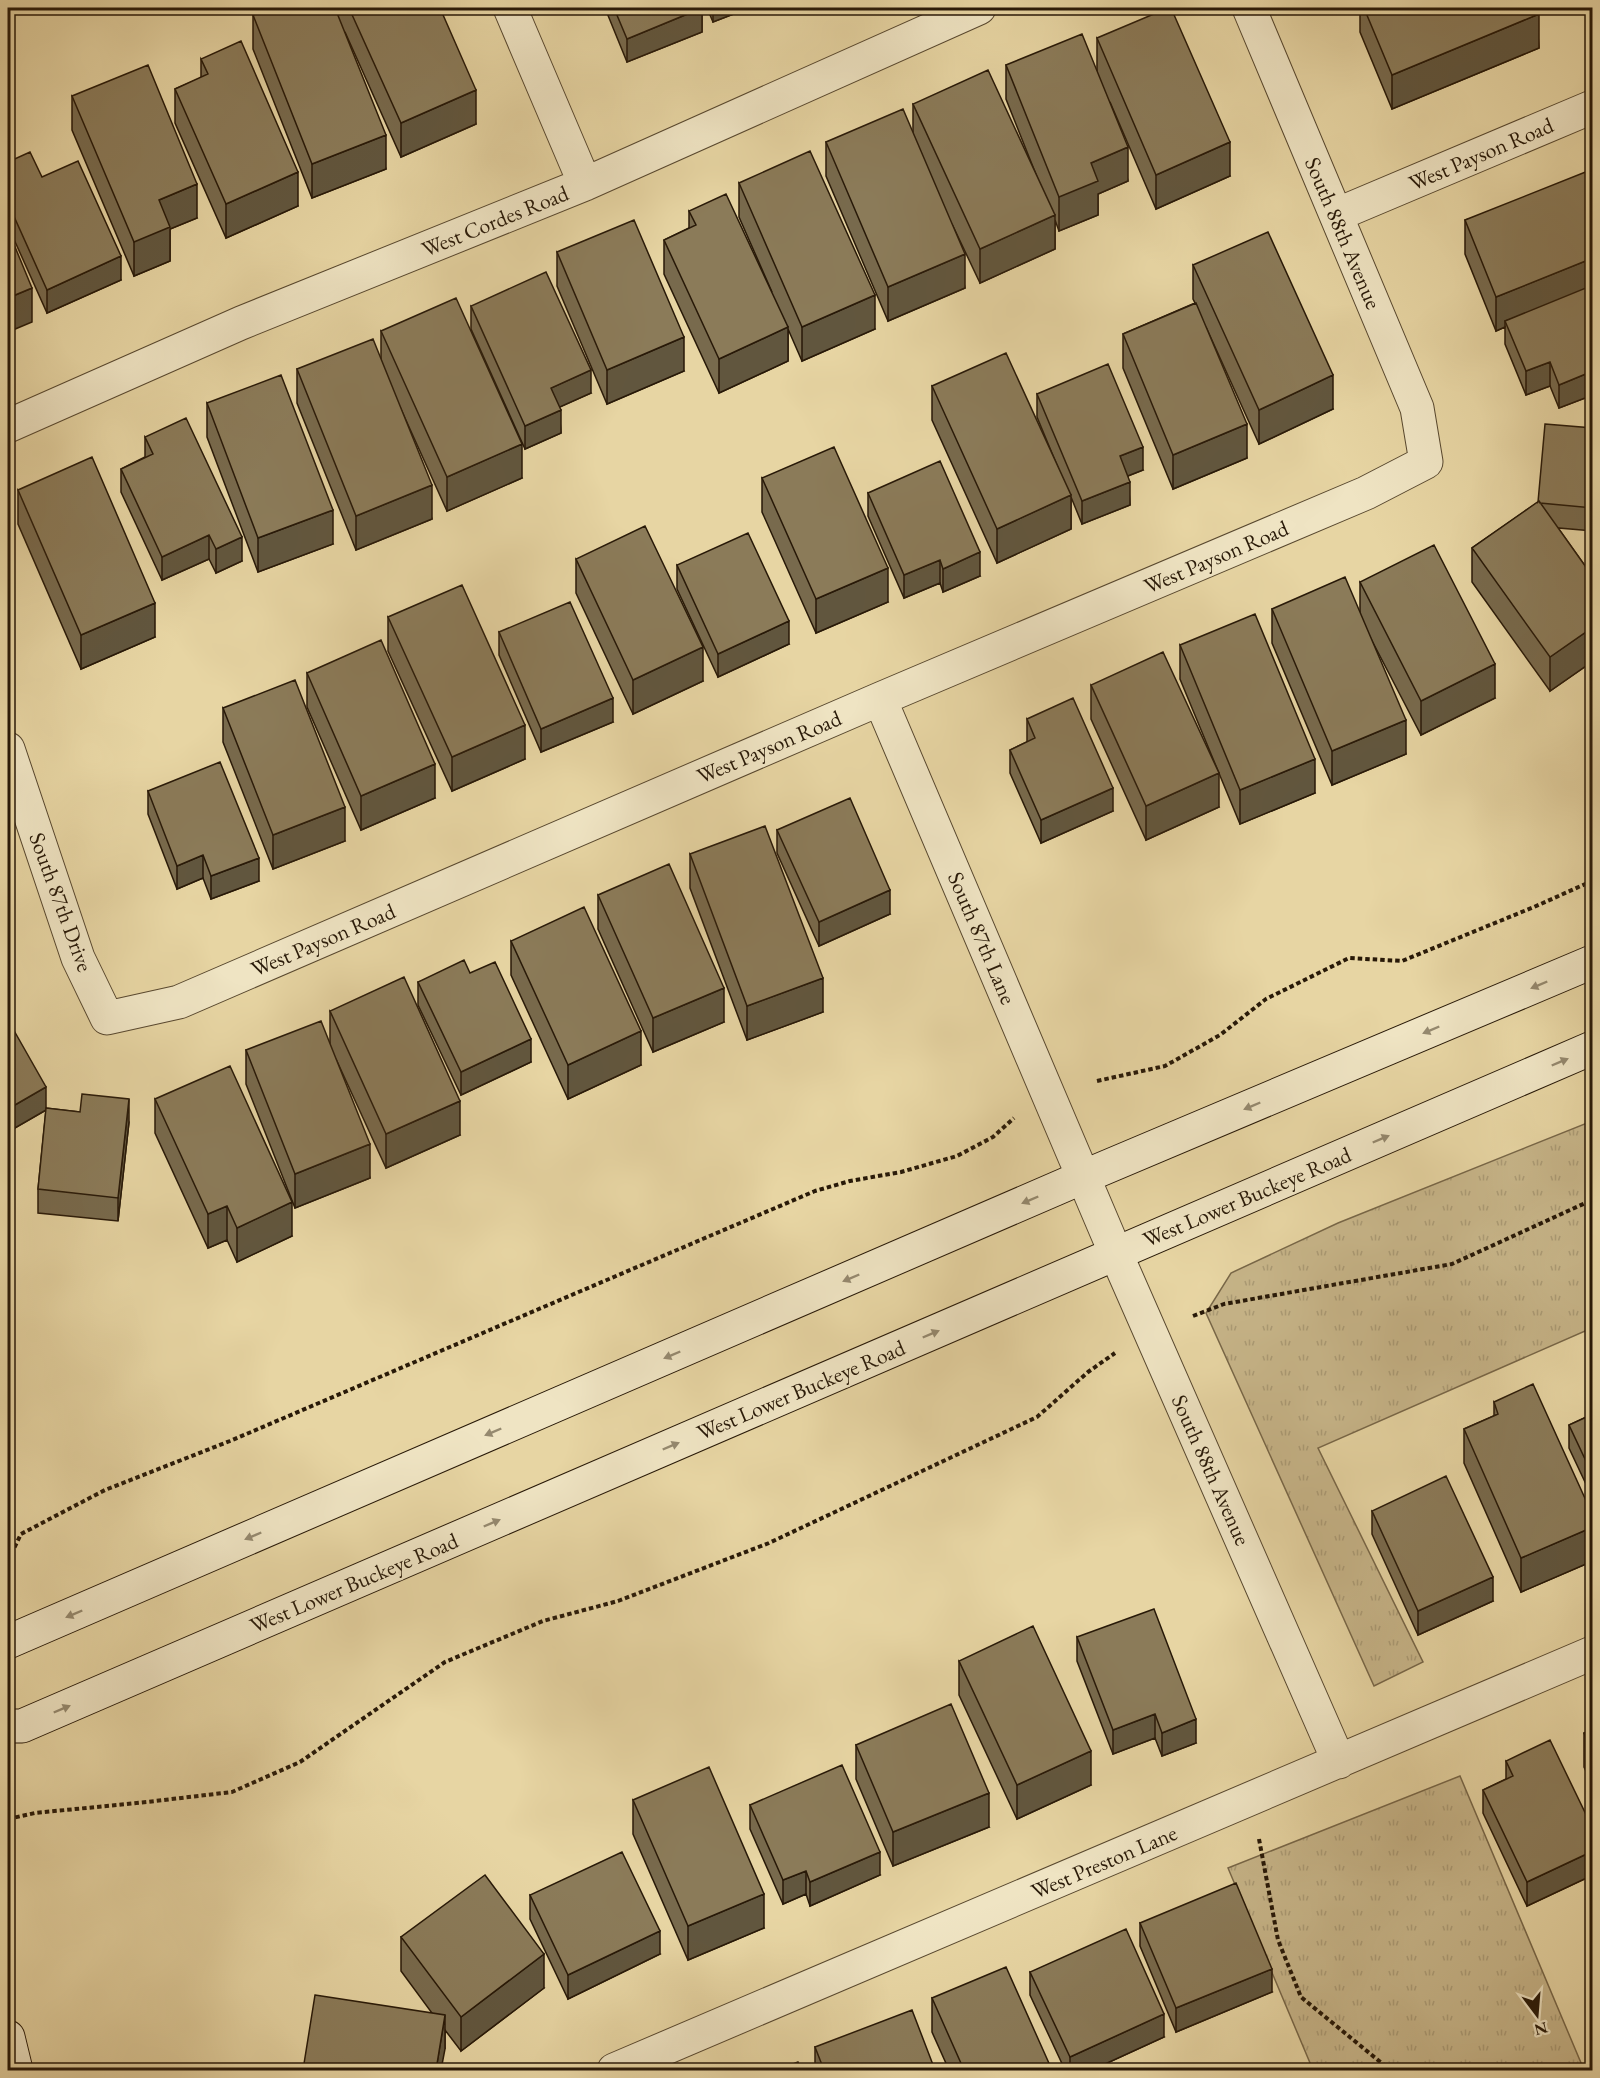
<svg xmlns="http://www.w3.org/2000/svg" width="1600" height="2078" viewBox="0 0 1600 2078" font-family="'EB Garamond',serif">
<style>
.park{fill:url(#park-tufts);stroke:#786748;stroke-width:1.5}
.lines{fill:none;stroke-linecap:round;stroke-linejoin:round}
.street-casing{stroke:#58482f;stroke-width:35}
.secondary-casing{stroke:#281908;stroke-width:35}
.path{stroke:#281908;stroke-width:4;stroke-dasharray:4.5 3;stroke-linecap:butt}
.street{stroke:#efe4c3;stroke-width:33}
.secondary{stroke:#efe4c3;stroke-width:33}
.wall{fill:#786a4d;stroke:#281908;stroke-width:1.5}
.shaded-wall{fill:#61563e;stroke:#281908;stroke-width:1.5}
.building{fill:#8b7b59;stroke:#281908;stroke-width:1.5}
.oneway{fill:#95896f}
.labels{text-anchor:middle;dominant-baseline:central;stroke-width:4.5;stroke-linejoin:round;paint-order:stroke}
.street-label{font-size:22px;fill:#281908;stroke:#efe4c3}
</style>
<defs>
<pattern id="park-tufts" width="24" height="20" patternUnits="userSpaceOnUse" patternTransform="scale(1.5)"><rect width="24" height="20" fill="#c7b589"/><path d="M3 7l-1-3M5 7V3M7 7l1-3M15 17l-1-3M17 17v-4M19 17l1-3" fill="none" stroke="#ab9b75"/></pattern>
</defs>
<rect width="100%" height="100%" fill="#e7d5a3"/>
<filter id="stains"><feTurbulence type="fractalNoise" baseFrequency=".00333" numOctaves="4"/><feColorMatrix values="0 0 0 0 .2 0 0 0 0 .09 0 0 0 0 .02 0 0 0 .5 -.17"/></filter>
<radialGradient id="worn" r=".72"><stop offset=".6" stop-color="#630" stop-opacity="0"/><stop offset="1" stop-color="#630" stop-opacity=".3"/></radialGradient>
<!-- park -->
<path class="park" d="M 1592,1121 L 1592,1328 L 1318,1448 L 1423,1662 L 1374,1686 L 1206,1313 L 1231,1273 L 1338,1223 Z
M 1460,1776 L 1584,2070 L 1313,2070 L 1228,1868 Z"/>
<g class="lines">
<defs>
<path id="street" d="M 510,8 L 585,184
M 1336,215 L 1592,107
M 8,426 L 241,323 L 585,184 L 979,8
M 880,699 L 1116,1254 L 1339,1762
M 8,749 L 78,958 L 107,1018 L 179,1002 L 880,699 L 1366,493 L 1426,462 L 1417,408 L 1249,8
M 614,2070 L 1592,1653"/>
<path id="secondary" d="M 8,1642 L 1083,1177 L 1592,962
M 8,1726 L 22,1726 L 1592,1048
M 8,2037 L 16,2070"/>
</defs>
<!-- street casing -->
<use href="#street" class="street-casing"/>
<!-- secondary casing -->
<use href="#secondary" class="secondary-casing"/>
<!-- path -->
<path class="path" d="M 1097,1081 L 1165,1066 L 1220,1035 L 1266,999 L 1349,958 L 1402,961 L 1534,907 L 1592,881
M 1193,1316 L 1224,1304 L 1452,1264 L 1592,1200
M 8,1561 L 21,1534 L 105,1490 L 230,1441 L 815,1191 L 850,1181 L 901,1172 L 957,1156 L 993,1137 L 1014,1118
M 8,1819 L 35,1813 L 147,1802 L 232,1792 L 300,1762 L 445,1662 L 543,1621 L 618,1601 L 769,1543 L 1037,1417 L 1088,1372 L 1115,1353
M 1259,1839 L 1278,1940 L 1301,1997 L 1390,2070"/>
<!-- street -->
<use href="#street" class="street"/>
<!-- secondary -->
<use href="#secondary" class="secondary"/>
</g>
<!-- wall -->
<path class="wall" d="M 338,8 L 440,8 L 476,124 L 401,157 L 345,32 L 386,169 L 312,198 L 253,49 L 253,15 L 338,14 Z
M 605,8 L 702,8 L 702,32 L 627,62 Z
M 707,8 L 749,8 L 713,22 Z
M 1360,8 L 1536,8 L 1539,48 L 1392,109 L 1360,32 Z
M 1097,38 L 1230,176 L 1156,209 L 1110,102 L 1128,181 L 1098,194 L 1098,215 L 1059,231 L 1055,220 L 1055,249 L 980,283 L 952,224 L 965,288 L 888,321 L 826,176 L 826,142 L 913,132 L 913,104 L 1037,177 L 1006,99 L 1006,65 L 1097,71 Z
M 201,59 L 298,206 L 226,238 L 175,123 L 175,89 L 201,78 Z
M 72,96 L 197,218 L 170,229 L 170,261 L 134,276 L 72,130 Z
M 8,162 L 42,177 L 121,280 L 47,313 L 8,226 Z
M 739,183 L 875,329 L 802,361 L 788,329 L 788,361 L 719,393 L 664,274 L 664,240 L 689,228 L 689,211 L 772,292 L 739,217 Z
M 1593,183 L 1593,395 L 1559,408 L 1550,386 L 1526,395 L 1505,344 L 1505,327 L 1496,331 L 1465,254 L 1465,220 Z
M 557,252 L 684,371 L 607,404 L 557,286 Z
M 1193,265 L 1333,409 L 1259,444 L 1206,327 L 1247,458 L 1173,489 L 1123,368 L 1123,334 L 1195,303 L 1193,299 Z
M 471,306 L 591,393 L 559,407 L 561,433 L 525,449 L 471,329 Z
M 381,331 L 522,478 L 447,511 L 400,407 L 432,519 L 356,550 L 297,403 L 297,369 L 381,360 Z
M 932,386 L 1061,475 L 1037,417 L 1037,394 L 1143,470 L 1128,476 L 1130,505 L 1082,524 L 1071,497 L 1071,529 L 997,563 L 932,420 Z
M 207,403 L 333,544 L 258,572 L 207,437 Z
M 1593,428 L 1593,531 L 1558,528 L 1593,577 L 1593,661 L 1550,691 L 1472,582 L 1472,548 L 1538,502 Z
M 145,437 L 242,561 L 216,573 L 209,559 L 162,580 L 121,492 L 121,469 L 145,457 Z
M 762,478 L 888,602 L 816,633 L 762,512 Z
M 18,490 L 155,637 L 81,669 L 18,524 Z
M 868,493 L 980,576 L 943,592 L 940,583 L 904,598 L 868,516 Z
M 576,559 L 703,681 L 633,714 L 576,593 Z
M 677,565 L 789,644 L 718,677 L 677,589 Z
M 1360,582 L 1495,698 L 1421,735 L 1369,635 L 1406,754 L 1332,785 L 1272,643 L 1272,609 L 1360,613 Z
M 388,617 L 525,759 L 452,791 L 388,651 Z
M 499,632 L 613,722 L 541,752 L 499,655 Z
M 1180,645 L 1315,793 L 1240,824 L 1180,679 Z
M 307,673 L 435,798 L 361,830 L 307,707 Z
M 1091,685 L 1219,807 L 1146,840 L 1091,719 Z
M 223,708 L 345,841 L 273,869 L 223,742 Z
M 1027,719 L 1113,811 L 1041,843 L 1010,773 L 1010,750 L 1027,742 Z
M 148,791 L 259,881 L 211,899 L 203,878 L 177,889 L 148,814 Z
M 777,830 L 890,914 L 819,946 L 777,853 Z
M 690,854 L 823,1012 L 747,1040 L 690,888 Z
M 598,895 L 724,1022 L 653,1052 L 598,929 Z
M 511,941 L 641,1065 L 568,1099 L 511,975 Z
M 470,973 L 531,1062 L 461,1095 L 418,1005 L 418,982 Z
M 330,1011 L 460,1135 L 386,1168 L 336,1059 L 370,1178 L 295,1208 L 246,1084 L 246,1050 L 330,1043 Z
M 8,1020 L 46,1108 L 80,1112 L 129,1122 L 118,1221 L 38,1213 L 38,1189 L 46,1110 L 8,1132 Z
M 155,1099 L 292,1236 L 237,1262 L 227,1240 L 208,1248 L 155,1133 Z
M 1494,1402 L 1593,1516 L 1593,1561 L 1521,1592 L 1464,1463 L 1464,1429 L 1494,1416 Z
M 1593,1414 L 1593,1499 L 1569,1448 L 1569,1425 Z
M 1372,1511 L 1493,1601 L 1418,1635 L 1372,1534 Z
M 1077,1637 L 1196,1743 L 1162,1756 L 1155,1738 L 1113,1754 L 1077,1661 Z
M 959,1661 L 1091,1785 L 1017,1819 L 959,1695 Z
M 1593,1729 L 1593,1786 L 1584,1767 L 1584,1733 Z
M 856,1745 L 989,1827 L 893,1866 L 856,1779 Z
M 1506,1761 L 1593,1829 L 1593,1875 L 1527,1906 L 1483,1813 L 1483,1790 L 1506,1779 Z
M 633,1800 L 764,1928 L 688,1960 L 633,1834 Z
M 750,1805 L 880,1875 L 810,1906 L 806,1894 L 783,1904 L 750,1829 Z
M 530,1895 L 660,1954 L 568,1999 L 530,1919 Z
M 1140,1923 L 1272,1992 L 1176,2032 L 1140,1946 Z
M 401,1937 L 544,1988 L 461,2051 L 445,2030 L 445,2049 L 432,2013 L 401,1971 Z
M 1030,1972 L 1164,2037 L 1092,2070 L 1065,2070 L 1030,1995 Z
M 932,1998 L 1052,2070 L 949,2070 L 932,2032 Z
M 815,2047 L 935,2070 L 815,2070 Z"/>
<!-- shaded-wall -->
<path class="shaded-wall" d="M 702,8 L 702,32 L 627,62 L 627,39 Z
M 713,8 L 749,8 L 713,22 Z
M 1539,14 L 1539,48 L 1392,109 L 1392,75 Z
M 476,90 L 476,124 L 401,157 L 401,123 Z
M 386,135 L 386,169 L 312,198 L 312,164 Z
M 1230,142 L 1230,176 L 1156,209 L 1156,175 Z
M 1128,147 L 1128,181 L 1098,194 L 1098,215 L 1059,231 L 1059,197 L 1091,163 Z
M 298,172 L 298,206 L 226,238 L 226,204 Z
M 197,184 L 197,218 L 170,229 L 170,261 L 134,276 L 134,242 L 159,200 Z
M 1055,215 L 1055,249 L 980,283 L 980,249 Z
M 965,254 L 965,288 L 888,321 L 888,287 Z
M 121,256 L 121,280 L 47,313 L 47,290 Z
M 1593,258 L 1593,293 L 1505,321 L 1505,327 L 1496,331 L 1496,297 Z
M 32,288 L 32,322 L 8,332 L 8,298 Z
M 875,295 L 875,329 L 802,361 L 802,327 Z
M 788,327 L 788,361 L 719,393 L 719,359 Z
M 684,337 L 684,371 L 607,404 L 607,370 Z
M 1550,362 L 1550,386 L 1526,395 L 1526,371 Z
M 591,370 L 591,393 L 551,411 L 551,388 Z
M 1593,371 L 1593,395 L 1559,408 L 1559,385 Z
M 1333,375 L 1333,409 L 1259,444 L 1259,410 Z
M 561,410 L 561,433 L 525,449 L 525,426 Z
M 1247,424 L 1247,458 L 1173,489 L 1173,455 Z
M 522,444 L 522,478 L 447,511 L 447,477 Z
M 1143,447 L 1143,470 L 1120,479 L 1120,456 Z
M 1130,482 L 1130,505 L 1082,524 L 1082,501 Z
M 432,485 L 432,519 L 356,550 L 356,516 Z
M 1071,495 L 1071,529 L 997,563 L 997,529 Z
M 333,510 L 333,544 L 258,572 L 258,538 Z
M 209,535 L 209,559 L 162,580 L 162,557 Z
M 242,537 L 242,561 L 216,573 L 216,549 Z
M 980,552 L 980,576 L 943,592 L 943,569 Z
M 940,560 L 940,583 L 904,598 L 904,575 Z
M 888,568 L 888,602 L 816,633 L 816,599 Z
M 155,603 L 155,637 L 81,669 L 81,635 Z
M 789,621 L 789,644 L 718,677 L 718,654 Z
M 1593,627 L 1593,661 L 1550,691 L 1550,657 Z
M 703,647 L 703,681 L 633,714 L 633,680 Z
M 1495,664 L 1495,698 L 1421,735 L 1421,701 Z
M 613,698 L 613,722 L 541,752 L 541,729 Z
M 1406,720 L 1406,754 L 1332,785 L 1332,751 Z
M 525,725 L 525,759 L 452,791 L 452,757 Z
M 1315,759 L 1315,793 L 1240,824 L 1240,790 Z
M 435,764 L 435,798 L 361,830 L 361,796 Z
M 1219,773 L 1219,807 L 1146,840 L 1146,806 Z
M 1113,788 L 1113,811 L 1041,843 L 1041,820 Z
M 345,807 L 345,841 L 273,869 L 273,835 Z
M 203,855 L 203,878 L 177,889 L 177,866 Z
M 259,858 L 259,881 L 211,899 L 211,876 Z
M 890,890 L 890,914 L 819,946 L 819,922 Z
M 823,978 L 823,1012 L 747,1040 L 747,1006 Z
M 724,988 L 724,1022 L 653,1052 L 653,1018 Z
M 641,1031 L 641,1065 L 568,1099 L 568,1065 Z
M 531,1039 L 531,1062 L 461,1095 L 461,1072 Z
M 46,1087 L 46,1110 L 8,1132 L 8,1109 Z
M 129,1099 L 129,1122 L 118,1221 L 118,1198 Z
M 460,1101 L 460,1135 L 386,1168 L 386,1134 Z
M 370,1144 L 370,1178 L 295,1208 L 295,1174 Z
M 292,1202 L 292,1236 L 237,1262 L 237,1228 Z
M 227,1206 L 227,1240 L 208,1248 L 208,1214 Z
M 1593,1527 L 1593,1561 L 1521,1592 L 1521,1558 Z
M 1493,1577 L 1493,1601 L 1418,1635 L 1418,1611 Z
M 1155,1714 L 1155,1738 L 1113,1754 L 1113,1730 Z
M 1196,1719 L 1196,1743 L 1162,1756 L 1162,1733 Z
M 1091,1751 L 1091,1785 L 1017,1819 L 1017,1785 Z
M 989,1793 L 989,1827 L 893,1866 L 893,1832 Z
M 1593,1851 L 1593,1875 L 1527,1906 L 1527,1882 Z
M 880,1852 L 880,1875 L 810,1906 L 810,1882 Z
M 806,1871 L 806,1894 L 783,1904 L 783,1880 Z
M 764,1894 L 764,1928 L 688,1960 L 688,1926 Z
M 660,1931 L 660,1954 L 568,1999 L 568,1975 Z
M 544,1954 L 544,1988 L 461,2051 L 461,2017 Z
M 1272,1969 L 1272,1992 L 1176,2032 L 1176,2008 Z
M 1164,2014 L 1164,2037 L 1092,2070 L 1070,2070 L 1070,2057 Z
M 445,2015 L 445,2049 L 441,2070 L 436,2070 Z"/>
<!-- building -->
<path class="building" d="M 273,8 L 335,8 L 386,135 L 312,164 L 253,15 Z
M 349,8 L 440,8 L 476,90 L 401,123 Z
M 614,8 L 702,8 L 627,39 Z
M 1168,8 L 1171,8 L 1230,142 L 1156,175 L 1097,38 Z
M 1364,8 L 1536,8 L 1539,14 L 1392,75 Z
M 1082,34 L 1128,147 L 1091,163 L 1098,181 L 1059,197 L 1006,65 Z
M 241,41 L 298,172 L 226,204 L 175,89 L 208,74 L 201,59 Z
M 148,65 L 197,184 L 159,200 L 170,227 L 134,242 L 72,96 Z
M 988,70 L 1055,215 L 980,249 L 913,104 Z
M 903,109 L 965,254 L 888,287 L 826,142 Z
M 810,151 L 875,295 L 802,327 L 739,183 Z
M 30,152 L 42,177 L 78,161 L 121,256 L 47,290 L 8,203 L 8,162 Z
M 1588,171 L 1593,183 L 1593,258 L 1496,297 L 1465,220 Z
M 726,194 L 788,327 L 719,359 L 664,240 L 696,225 L 689,211 Z
M 634,220 L 684,337 L 607,370 L 557,252 Z
M 8,230 L 32,288 L 8,298 Z
M 1268,232 L 1333,375 L 1259,410 L 1193,265 Z
M 546,272 L 591,370 L 551,388 L 561,410 L 525,426 L 471,306 Z
M 1593,285 L 1593,371 L 1559,385 L 1550,362 L 1526,371 L 1505,321 Z
M 456,298 L 522,444 L 447,477 L 381,331 Z
M 1196,303 L 1247,424 L 1173,455 L 1123,334 Z
M 373,339 L 432,485 L 356,516 L 297,369 Z
M 1006,353 L 1071,495 L 997,529 L 932,386 Z
M 1108,364 L 1143,447 L 1120,456 L 1130,482 L 1082,501 L 1037,394 Z
M 281,375 L 333,510 L 258,538 L 207,403 Z
M 186,418 L 242,537 L 216,549 L 209,535 L 162,557 L 121,469 L 153,454 L 145,437 Z
M 1545,424 L 1593,428 L 1593,508 L 1540,503 L 1539,501 L 1538,502 Z
M 834,447 L 888,568 L 816,599 L 762,478 Z
M 92,457 L 155,603 L 81,635 L 18,490 Z
M 940,461 L 980,552 L 943,569 L 940,560 L 904,575 L 868,493 Z
M 1539,501 L 1593,577 L 1593,627 L 1550,657 L 1472,548 Z
M 645,526 L 703,647 L 633,680 L 576,559 Z
M 748,533 L 789,621 L 718,654 L 677,565 Z
M 1434,545 L 1495,664 L 1421,701 L 1360,582 Z
M 1345,577 L 1406,720 L 1332,751 L 1272,609 Z
M 462,585 L 525,725 L 452,757 L 388,617 Z
M 570,602 L 613,698 L 541,729 L 499,632 Z
M 1255,614 L 1315,759 L 1240,790 L 1180,645 Z
M 381,640 L 435,764 L 361,796 L 307,673 Z
M 1163,652 L 1219,773 L 1146,806 L 1091,685 Z
M 295,680 L 345,807 L 273,835 L 223,708 Z
M 1073,698 L 1113,788 L 1041,820 L 1010,750 L 1035,738 L 1027,719 Z
M 220,762 L 259,858 L 211,876 L 203,855 L 177,866 L 148,791 Z
M 850,798 L 890,890 L 819,922 L 777,830 Z
M 765,826 L 823,978 L 747,1006 L 690,854 Z
M 669,864 L 724,988 L 653,1018 L 598,895 Z
M 584,907 L 641,1031 L 568,1065 L 511,941 Z
M 464,960 L 470,973 L 495,962 L 531,1039 L 461,1072 L 418,982 Z
M 404,977 L 460,1101 L 386,1134 L 330,1011 Z
M 8,1020 L 46,1087 L 8,1109 Z
M 321,1021 L 370,1144 L 295,1174 L 246,1050 Z
M 230,1066 L 292,1202 L 237,1228 L 227,1206 L 208,1214 L 155,1099 Z
M 82,1094 L 129,1099 L 118,1198 L 38,1189 L 46,1108 L 80,1112 Z
M 1533,1384 L 1593,1516 L 1593,1527 L 1521,1558 L 1464,1429 L 1498,1414 L 1494,1402 Z
M 1593,1414 L 1593,1476 L 1569,1425 Z
M 1446,1476 L 1493,1577 L 1418,1611 L 1372,1511 Z
M 1154,1609 L 1196,1719 L 1162,1733 L 1155,1714 L 1113,1730 L 1077,1637 Z
M 1033,1626 L 1091,1751 L 1017,1785 L 959,1661 Z
M 951,1704 L 989,1793 L 893,1832 L 856,1745 Z
M 1593,1729 L 1593,1752 L 1584,1733 Z
M 1550,1740 L 1593,1829 L 1593,1851 L 1527,1882 L 1483,1790 L 1513,1776 L 1506,1761 Z
M 842,1765 L 880,1852 L 810,1882 L 806,1871 L 783,1880 L 750,1805 Z
M 709,1767 L 764,1894 L 688,1926 L 633,1800 Z
M 622,1852 L 660,1931 L 568,1975 L 530,1895 Z
M 485,1875 L 544,1954 L 461,2017 L 401,1937 Z
M 1236,1883 L 1272,1969 L 1176,2008 L 1140,1923 Z
M 1126,1929 L 1164,2014 L 1070,2057 L 1030,1972 Z
M 1006,1967 L 1052,2070 L 964,2070 L 932,1998 Z
M 315,1995 L 445,2015 L 436,2070 L 303,2070 Z
M 912,2010 L 935,2070 L 824,2070 L 815,2047 Z
M 798,2062 L 802,2070 L 778,2070 Z"/>
<!-- one-way arrows -->
<defs><path id="oneway-solid" d="M-6-.8H1V-3.2L6.5 0L1 3.2V.8H-6Z" transform="scale(1.5)"/></defs>
<g class="oneway">
<use href="#oneway-solid" transform="translate(1539 985) rotate(157)"/>
<use href="#oneway-solid" transform="translate(1431 1030) rotate(157)"/>
<use href="#oneway-solid" transform="translate(1560 1062) rotate(-23)"/>
<use href="#oneway-solid" transform="translate(1252 1106) rotate(157)"/>
<use href="#oneway-solid" transform="translate(1381 1139) rotate(-23)"/>
<use href="#oneway-solid" transform="translate(1030 1200) rotate(157)"/>
<use href="#oneway-solid" transform="translate(851 1278) rotate(157)"/>
<use href="#oneway-solid" transform="translate(931 1334) rotate(-23)"/>
<use href="#oneway-solid" transform="translate(672 1355) rotate(157)"/>
<use href="#oneway-solid" transform="translate(493 1432) rotate(157)"/>
<use href="#oneway-solid" transform="translate(671 1446) rotate(-23)"/>
<use href="#oneway-solid" transform="translate(492 1523) rotate(-23)"/>
<use href="#oneway-solid" transform="translate(253 1536) rotate(157)"/>
<use href="#oneway-solid" transform="translate(74 1614) rotate(157)"/>
<use href="#oneway-solid" transform="translate(62 1709) rotate(-23)"/>
</g>
<g class="labels">
<!-- street labels -->
<g class="street-label">
<text transform="translate(1481 154) rotate(-23)">West Payson Road</text>
<text transform="translate(495 221) rotate(-22)">West Cordes Road</text>
<text transform="translate(1343 233) rotate(67)">South 88th Avenue</text>
<text transform="translate(1216 557) rotate(-23)">West Payson Road</text>
<text transform="translate(769 747) rotate(-23)">West Payson Road</text>
<text transform="translate(61 902) rotate(70)">South 87th Drive</text>
<text transform="translate(982 938) rotate(67)">South 87th Lane</text>
<text transform="translate(323 940) rotate(-23)">West Payson Road</text>
<text transform="translate(1247 1197) rotate(-23)">West Lower Buckeye Road</text>
<text transform="translate(801 1390) rotate(-23)">West Lower Buckeye Road</text>
<text transform="translate(1211 1470) rotate(66)">South 88th Avenue</text>
<text transform="translate(354 1583) rotate(-23)">West Lower Buckeye Road</text>
<text transform="translate(1104 1862) rotate(-23)">West Preston Lane</text>
</g>
</g>
<!-- margin -->
<rect width="1600" height="2078" fill="none" stroke="#e7d5a3" stroke-width="30"/>
<rect x="9" y="9" width="1582" height="2060" fill="none" stroke="#281908" stroke-width="3"/>
<rect x="15" y="15" width="1570" height="2048" fill="none" stroke="#281908" stroke-width="1.5"/>
<!-- north arrow -->
<g transform="translate(1537 2015) rotate(164)" stroke="#efe4c3" stroke-width="4.5" paint-order="stroke">
<path d="M0-4.5L10 22L0 15L-10 22Z" fill="#281908"/>
<text y="-9" font-size="16" font-weight="bold" text-anchor="middle" fill="#281908">N</text>
</g>
<rect width="100%" height="100%" filter="url(#stains)"/>
<rect width="100%" height="100%" fill="url(#worn)"/>
</svg>
